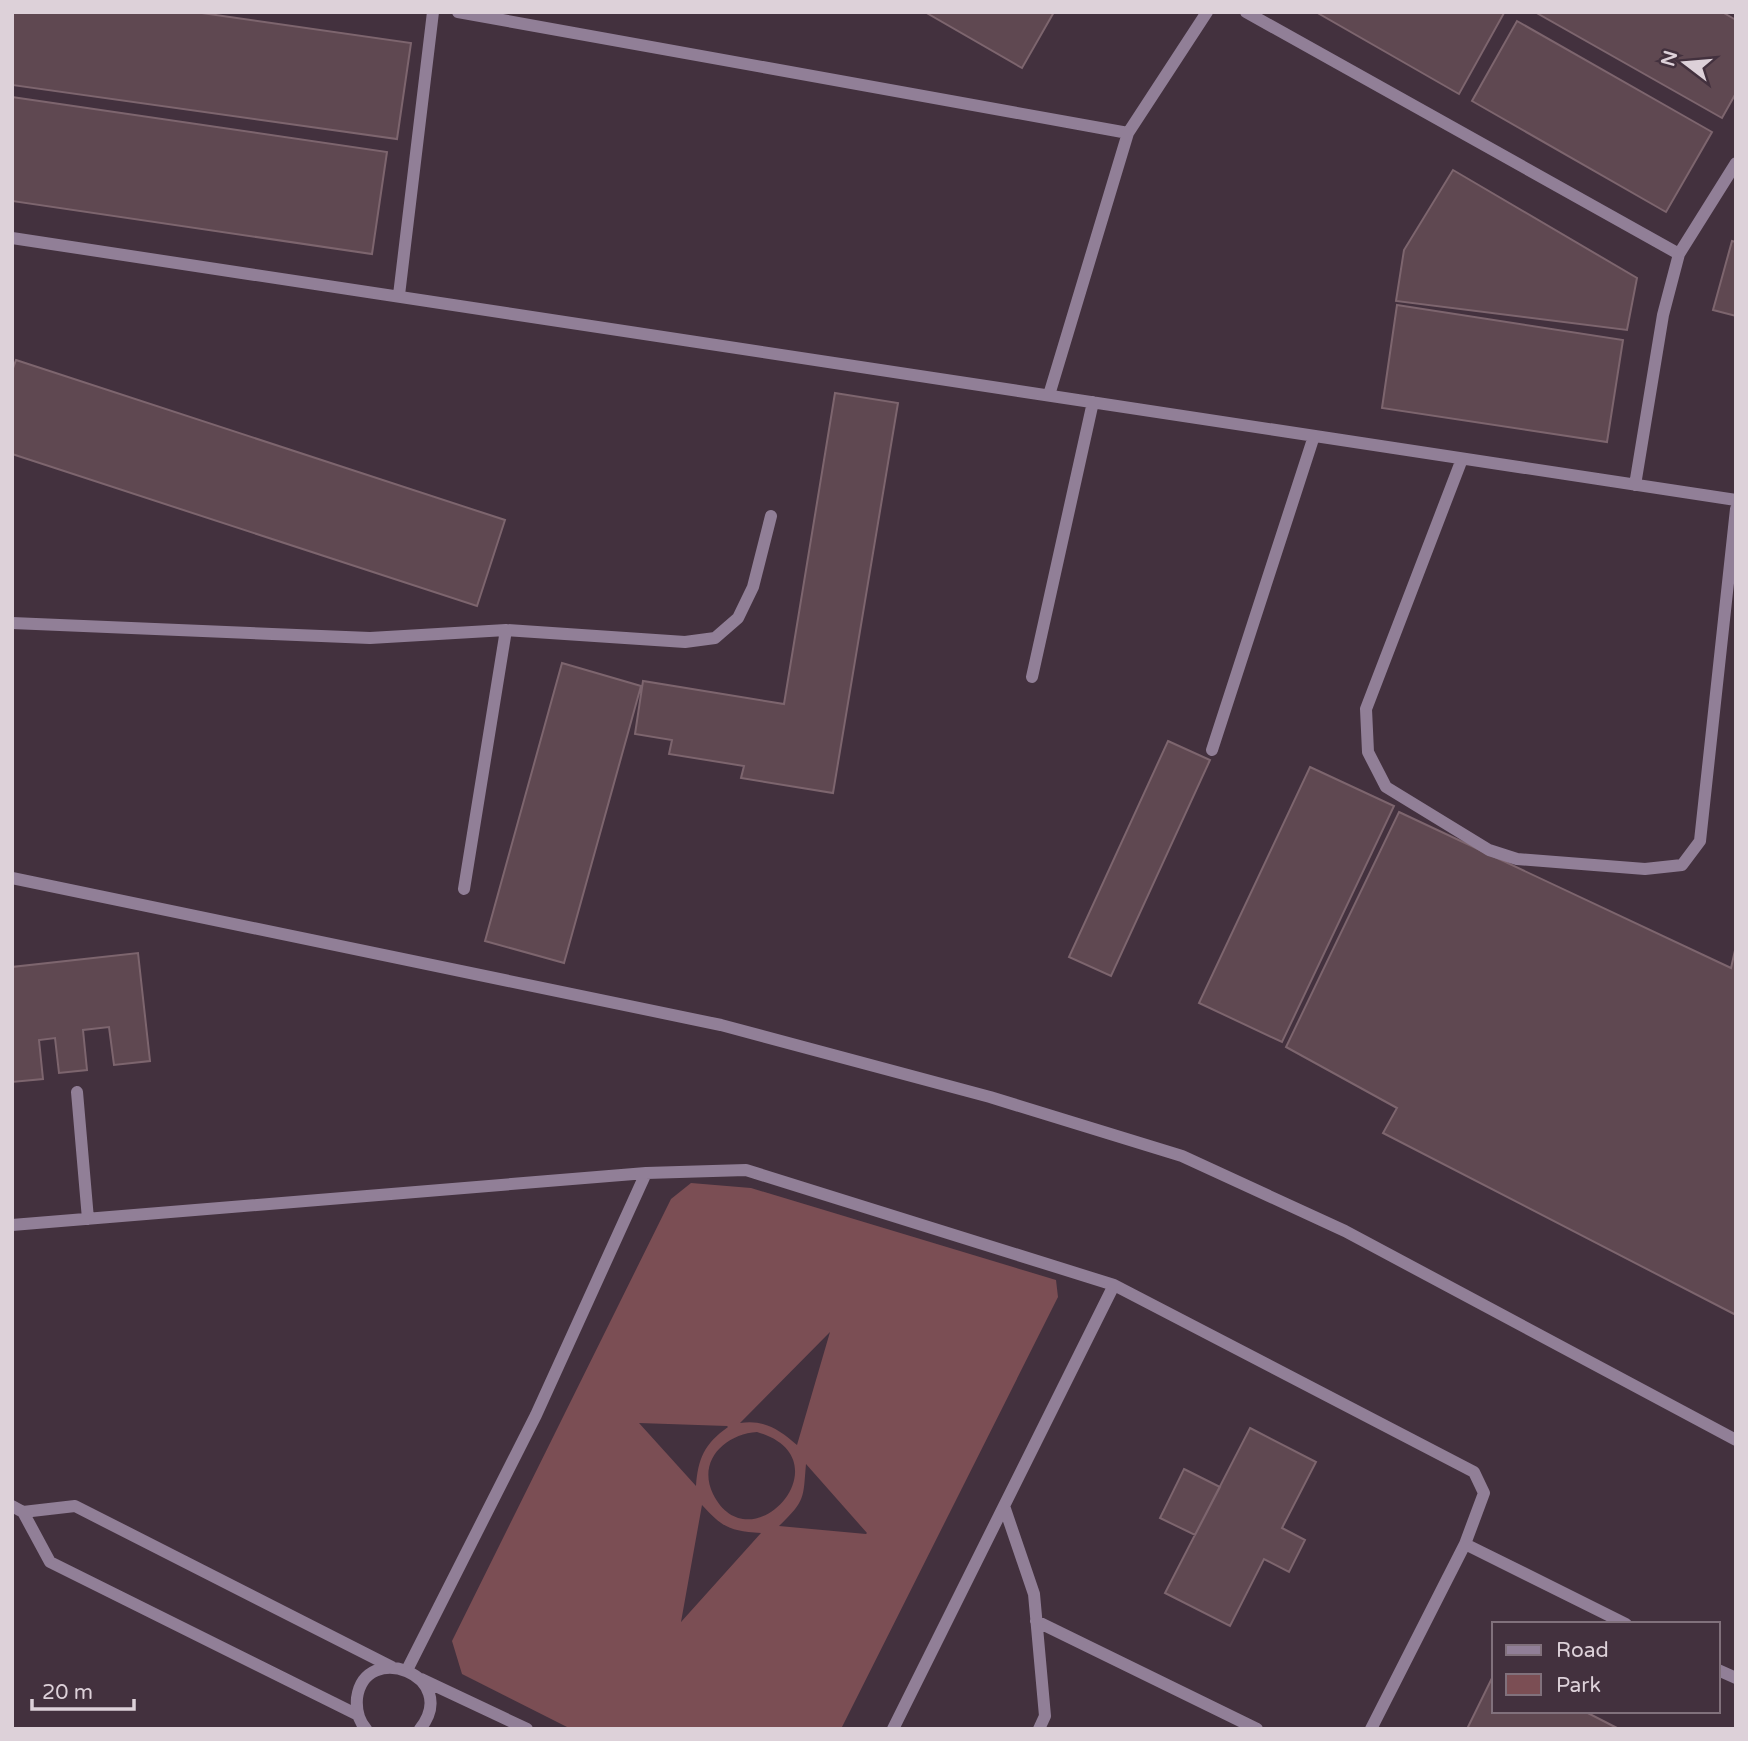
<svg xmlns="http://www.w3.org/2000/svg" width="1748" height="1741" viewBox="0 0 1748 1741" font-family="'Varela Round',sans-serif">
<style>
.green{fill:#7b4e54;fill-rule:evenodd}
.building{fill:#5f4851;stroke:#7d656e;stroke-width:2}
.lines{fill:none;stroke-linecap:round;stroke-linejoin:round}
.minor{stroke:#917f97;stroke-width:12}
</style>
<rect width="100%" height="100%" fill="#43313e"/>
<!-- green -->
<path class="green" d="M 691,1183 L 751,1188 L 1056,1280 L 1058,1297 L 841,1729 L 571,1729 L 462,1674 L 452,1641 L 671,1199 ZM 830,1332 L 797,1445 C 780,1430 764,1419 740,1423 ZM 639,1423 L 727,1426 L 728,1427 C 704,1444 698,1459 696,1486 ZM 757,1432 C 849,1459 750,1568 713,1494 C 697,1461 725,1434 757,1432 ZM 806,1464 L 867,1533 L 866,1534 L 779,1526 C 806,1500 803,1498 806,1464 ZM 702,1505 C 723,1528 730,1531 761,1533 L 681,1622 Z"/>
<!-- building -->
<path class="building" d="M 12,12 L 195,12 L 411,43 L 397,139 L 12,85 Z
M 925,12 L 1054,12 L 1022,68 Z
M 1316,12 L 1503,12 L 1504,13 L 1459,94 Z
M 1535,12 L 1722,12 L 1736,20 L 1736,93 L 1722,118 Z
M 1517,21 L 1712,132 L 1666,212 L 1472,101 Z
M 12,97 L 387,152 L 372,254 L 12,201 Z
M 1453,170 L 1637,278 L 1627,330 L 1396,301 L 1404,250 Z
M 1732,241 L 1736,242 L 1736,316 L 1713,310 Z
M 1397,305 L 1623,340 L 1607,442 L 1382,408 Z
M 16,360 L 505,520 L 477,606 L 12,454 L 12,371 Z
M 835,393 L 898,403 L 833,793 L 741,778 L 744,766 L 669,754 L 672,740 L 635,734 L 643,681 L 784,704 Z
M 562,663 L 641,686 L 564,963 L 485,941 Z
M 1168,741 L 1210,760 L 1111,976 L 1069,957 Z
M 1310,767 L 1394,806 L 1282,1042 L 1199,1003 Z
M 1399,812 L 1731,968 L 1736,946 L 1736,1315 L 1383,1133 L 1397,1108 L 1286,1047 Z
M 138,953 L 150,1061 L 114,1065 L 109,1027 L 83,1030 L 87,1070 L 59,1073 L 55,1038 L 39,1040 L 43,1079 L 12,1082 L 12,967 Z
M 1250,1428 L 1316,1462 L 1282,1528 L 1305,1540 L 1289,1572 L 1264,1559 L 1230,1626 L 1165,1593 Z
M 1184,1469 L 1220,1487 L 1195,1535 L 1160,1518 Z
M 1494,1674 L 1494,1711 L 1584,1711 L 1619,1729 L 1467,1729 Z"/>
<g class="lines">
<!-- minor -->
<path class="minor" d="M 458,12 L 1128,133
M 1246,12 L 1679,254
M 12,238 L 1736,500
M 399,295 L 433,12
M 1049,395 L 1128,133 L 1207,12
M 1462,459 L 1366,709 L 1368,752 L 1386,787 L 1489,850 L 1517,859 L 1645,869 L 1682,865 L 1700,841 L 1736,509
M 1635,485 L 1663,315 L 1679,254 L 1736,163
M 12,623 L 370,638 L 506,630 L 685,642 L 715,638 L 738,618 L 753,587 L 771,516
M 1032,677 L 1093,402
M 1212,750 L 1314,436
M 12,878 L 721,1025 L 990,1097 L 1182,1156 L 1345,1231 L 1736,1440
M 464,889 L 506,630
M 77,1092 L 88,1219
M 12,1225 L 646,1173 L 746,1170 L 1114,1285 L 1474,1472 L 1484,1493 L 1465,1544 L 1371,1729
M 12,1506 L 23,1512 L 50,1562 L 358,1715
M 1004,1506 L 1034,1594 L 1045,1716 L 1039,1729
M 23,1512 L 75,1506 L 392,1667
M 1465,1544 L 1626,1624
M 1036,1621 L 1257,1729
M 407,1670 L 536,1415 L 646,1173
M 1718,1670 L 1736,1678
M 421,1679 L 527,1729
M 366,1729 C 358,1720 356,1710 357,1698 C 365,1639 462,1676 420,1729
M 893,1729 L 1114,1285"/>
</g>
<!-- border -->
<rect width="1748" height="1741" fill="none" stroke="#ddd1d9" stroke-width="28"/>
<!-- legend -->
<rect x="1492" y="1622" width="228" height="91" fill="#43313e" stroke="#81717c" stroke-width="2"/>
<rect x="1506" y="1645" width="35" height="10" fill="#917f97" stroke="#81717c" stroke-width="2"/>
<text x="1556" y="1657" font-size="21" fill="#ddd1d9">Road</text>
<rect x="1506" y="1674" width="35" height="21" fill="#7b4e54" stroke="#81717c" stroke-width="2"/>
<text x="1556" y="1692" font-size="21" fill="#ddd1d9">Park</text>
<!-- north arrow -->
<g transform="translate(1685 63) rotate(286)" stroke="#43313e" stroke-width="5" paint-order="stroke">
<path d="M0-5L12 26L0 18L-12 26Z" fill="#ddd1d9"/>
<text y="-10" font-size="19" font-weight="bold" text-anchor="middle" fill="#ddd1d9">N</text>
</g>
<!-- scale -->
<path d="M32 1699v10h102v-10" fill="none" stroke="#ddd1d9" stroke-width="3.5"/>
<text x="42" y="1699" font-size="21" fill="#ddd1d9" stroke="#43313e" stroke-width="5" paint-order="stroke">20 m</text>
</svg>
